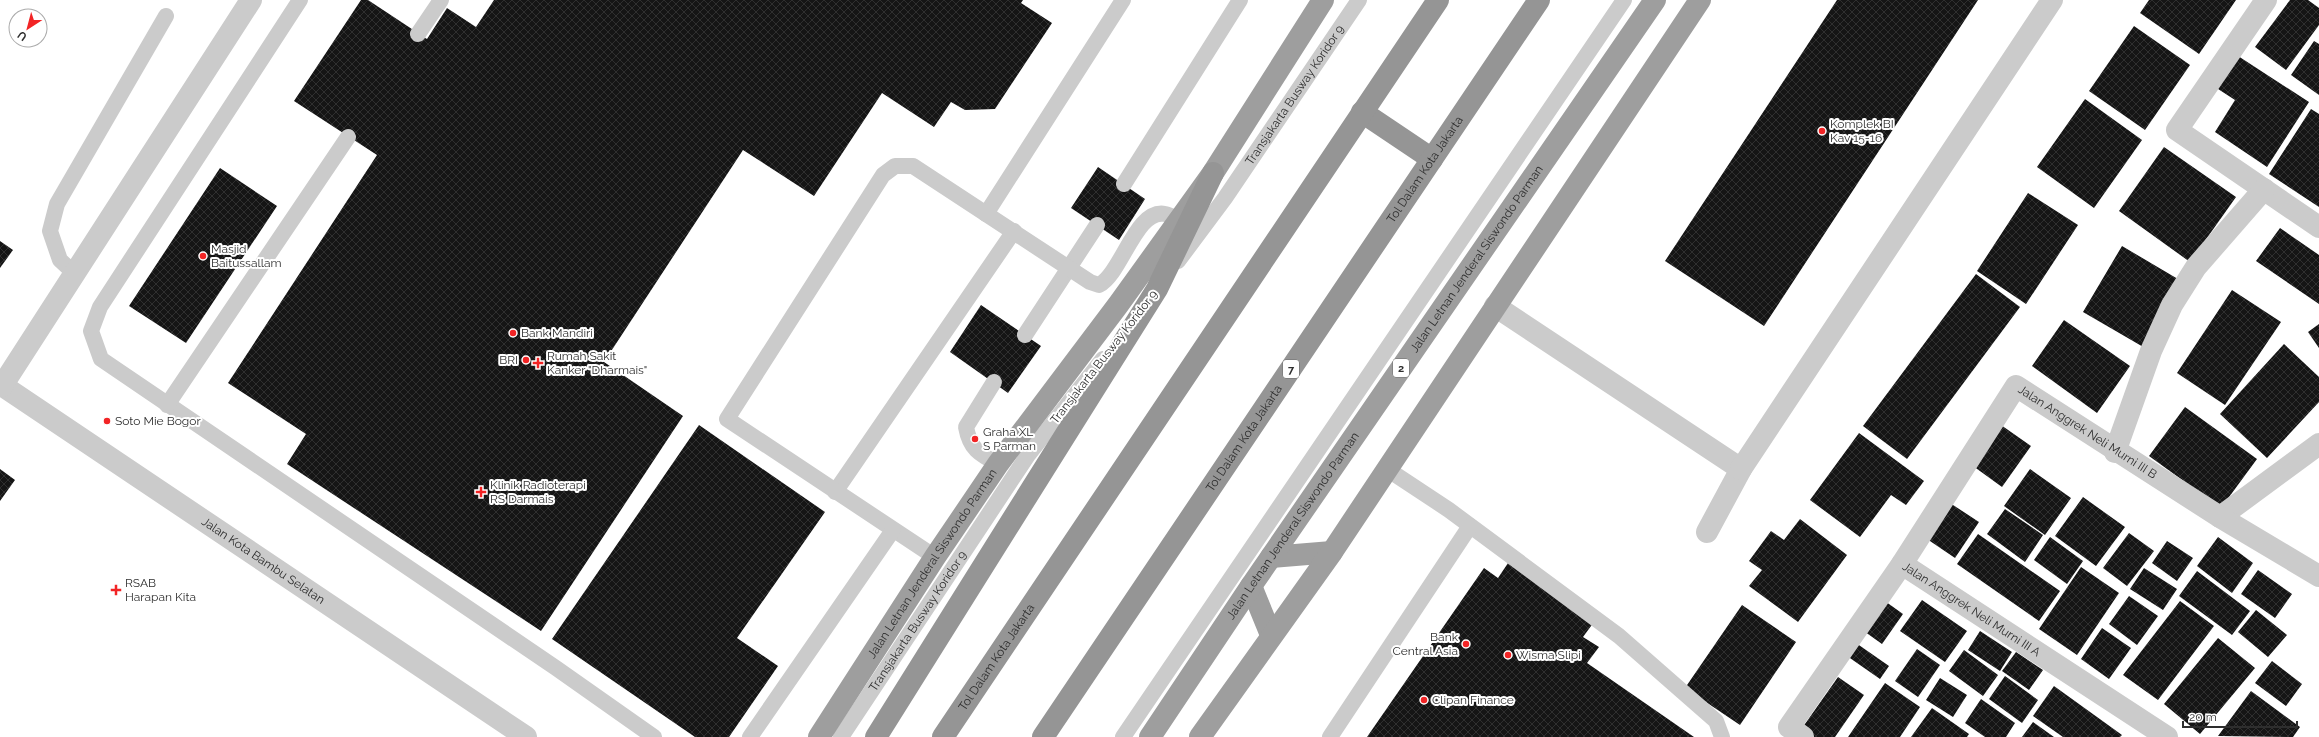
<svg xmlns="http://www.w3.org/2000/svg" width="2319" height="737" viewBox="0 0 2319 737" font-family="Raleway,sans-serif">
<style>
.building{fill:url(#building-cross-hatch)}
.lines{fill:none;stroke-linecap:round;stroke-linejoin:round}
.service{stroke:#cbcbcb;stroke-width:16}
.minor{stroke:#cbcbcb;stroke-width:22}
.trunk{stroke:#9e9e9e;stroke-width:22}
.motorway{stroke:#959595;stroke-width:22}
.poi-dot{fill:#f22425;stroke:#fff;stroke-width:1.5}
.labels{text-anchor:middle;dominant-baseline:central;stroke-width:4;stroke-linejoin:round;paint-order:stroke}
.shield{fill:#fff;stroke:#6d6d6d;stroke-width:1}
.shield-label{font-size:11px;font-weight:bold;fill:#2e2e2e}
.street-label{font-size:12px;fill:#2e2e2e;stroke:#fff}
.poi-label{font-size:12px;fill:#2e2e2e;stroke:#fff;text-anchor:start}
</style>
<defs>
<pattern id="building-cross-hatch" width="8" height="8" patternUnits="userSpaceOnUse"><rect width="8" height="8" fill="#151515"/><path d="M0 0l8 8M0 8l8-8" fill="none" stroke="#2f2f2f"/></pattern>
</defs>
<rect width="100%" height="100%" fill="#fff"/>
<!-- building -->
<path class="building" d="M 361,0 L 368,0 L 427,39 L 447,8 L 476,27 L 494,0 L 1023,0 L 1021,3 L 1052,23 L 995,109 L 965,110 L 951,102 L 934,127 L 882,93 L 814,196 L 743,150 L 604,362 L 683,416 L 541,631 L 287,464 L 306,434 L 228,383 L 377,155 L 294,101 Z
M 1837,0 L 1978,0 L 1764,326 L 1665,261 Z
M 2149,0 L 2236,0 L 2199,54 L 2140,13 Z
M 2290,0 L 2308,0 L 2319,8 L 2319,25 L 2286,70 L 2255,47 Z
M 2134,26 L 2190,65 L 2145,130 L 2089,91 Z
M 2314,41 L 2319,44 L 2319,95 L 2291,75 Z
M 2235,54 L 2309,102 L 2267,167 L 2215,132 L 2235,100 L 2215,87 Z
M 2085,99 L 2142,140 L 2094,208 L 2037,167 Z
M 2311,109 L 2319,114 L 2319,207 L 2269,174 Z
M 2164,147 L 2236,197 L 2190,262 L 2119,211 Z
M 1098,167 L 1145,199 L 1119,240 L 1071,208 Z
M 220,168 L 277,206 L 186,343 L 129,306 Z
M 2028,193 L 2078,225 L 2026,304 L 1977,271 Z
M 2280,228 L 2319,255 L 2319,304 L 2256,261 Z
M 0,241 L 13,250 L 0,268 Z
M 2122,246 L 2183,282 L 2145,348 L 2083,312 Z
M 1976,274 L 2020,307 L 1907,459 L 1863,426 Z
M 2232,290 L 2281,322 L 2225,405 L 2177,373 Z
M 981,305 L 1041,346 L 1008,393 L 950,352 Z
M 2064,320 L 2130,366 L 2097,413 L 2032,366 Z
M 2319,324 L 2319,348 L 2308,332 Z
M 2284,344 L 2319,377 L 2319,402 L 2267,458 L 2220,414 Z
M 2185,407 L 2257,459 L 2221,508 L 2149,456 Z
M 699,425 L 825,512 L 737,638 L 778,666 L 729,737 L 695,737 L 552,639 Z
M 2001,425 L 2031,446 L 2002,487 L 1973,466 Z
M 1859,433 L 1924,481 L 1906,505 L 1891,495 L 1860,537 L 1810,500 Z
M 0,469 L 15,480 L 0,501 Z
M 2030,469 L 2071,498 L 2045,535 L 2004,506 Z
M 2083,497 L 2125,527 L 2096,566 L 2055,536 Z
M 1950,503 L 1979,522 L 1955,558 L 1927,539 Z
M 2005,509 L 2043,535 L 2025,562 L 1987,534 Z
M 1800,519 L 1847,555 L 1798,622 L 1749,586 L 1762,570 L 1749,561 L 1771,531 L 1784,540 Z
M 2129,533 L 2154,551 L 2127,586 L 2103,568 Z
M 1978,534 L 2060,591 L 2039,621 L 1957,564 Z
M 2050,537 L 2083,561 L 2067,584 L 2034,560 Z
M 2218,537 L 2253,563 L 2232,593 L 2197,566 Z
M 2167,541 L 2193,558 L 2177,581 L 2152,563 Z
M 1508,563 L 1594,622 L 1583,637 L 1599,647 L 1587,663 L 1694,737 L 1367,737 L 1484,568 L 1498,578 Z
M 2081,567 L 2119,593 L 2077,655 L 2039,629 Z
M 2144,568 L 2177,589 L 2163,610 L 2130,589 Z
M 2258,570 L 2292,594 L 2275,618 L 2241,594 Z
M 2197,571 L 2250,611 L 2232,635 L 2179,596 Z
M 2129,596 L 2158,616 L 2137,645 L 2109,624 Z
M 1882,599 L 1903,614 L 1882,644 L 1861,629 Z
M 1922,600 L 1967,631 L 1945,662 L 1900,631 Z
M 2180,601 L 2214,626 L 2158,700 L 2123,675 Z
M 1742,605 L 1796,642 L 1740,725 L 1685,688 Z
M 2256,610 L 2287,635 L 2268,657 L 2238,632 Z
M 2102,628 L 2131,648 L 2109,679 L 2081,659 Z
M 1980,631 L 2012,652 L 2000,671 L 1968,650 Z
M 2218,638 L 2255,668 L 2200,734 L 2164,704 Z
M 1856,643 L 1889,666 L 1880,679 L 1847,656 Z
M 1917,649 L 1940,665 L 1918,697 L 1895,681 Z
M 1964,650 L 1998,675 L 1983,696 L 1949,671 Z
M 2016,652 L 2043,670 L 2029,690 L 2002,671 Z
M 2272,661 L 2302,684 L 2286,706 L 2255,683 Z
M 2005,676 L 2038,700 L 2022,723 L 1989,699 Z
M 1838,677 L 1864,695 L 1835,737 L 1809,737 L 1800,731 Z
M 1940,678 L 1967,695 L 1953,717 L 1926,700 Z
M 1885,683 L 1920,707 L 1900,737 L 1848,737 Z
M 2054,686 L 2122,735 L 2120,737 L 2063,737 L 2033,716 Z
M 2251,691 L 2300,727 L 2293,737 L 2218,736 Z
M 1981,699 L 2015,723 L 2006,737 L 1985,737 L 1965,723 Z
M 1932,708 L 1969,734 L 1967,737 L 1911,737 Z
M 2033,722 L 2054,737 L 2022,737 Z"/>
<g class="lines">
<!-- service -->
<g class="service">
<path d="M 300,0 L 100,307 L 91,331 L 101,359 L 556,668 L 654,737"/>
<path d="M 418,34 L 441,0"/>
<path d="M 1124,184 L 1240,0"/>
<path d="M 986,214 L 1123,0"/>
<path id="s1" d="M 1178,261 L 1225,198 L 1359,0"/>
<path d="M 74,273 L 60,260 L 50,231 L 57,204 L 166,16"/>
<path d="M 1025,335 L 1097,225"/>
<path d="M 994,382 L 966,427 C 970,449 979,454 998,464"/>
<path d="M 167,405 L 348,137"/>
<path d="M 1387,469 L 1449,510 L 1619,636 L 1716,721 L 1722,737"/>
<path d="M 835,492 L 1014,231"/>
<path d="M 935,557 L 727,419 L 883,175 L 895,166 L 913,166 L 1090,282 L 1099,285 C 1122,273 1136,208 1165,214 C 1170,215 1175,218 1180,220"/>
<path d="M 750,737 L 893,530"/>
<path id="s2" d="M 841,737 L 1028,455 L 1103,359"/>
<path d="M 1123,737 L 1624,0"/>
<path d="M 1330,737 L 1470,526"/>
</g>
<!-- minor -->
<g class="minor">
<path d="M 2266,0 L 2177,130 L 2319,227"/>
<path d="M 1495,306 L 1741,469 L 1707,532"/>
<path id="s3" d="M 0,384 L 526,737"/>
<path d="M 2,386 L 251,0"/>
<path d="M 2115,452 L 2151,351 L 2172,305 L 2196,267 L 2264,189"/>
<path d="M 1741,469 L 2052,0"/>
<path d="M 2220,517 L 2319,444"/>
<path id="s4" d="M 1902,564 L 2167,737"/>
<path id="s5" d="M 1803,737 L 1789,727 L 1902,564 L 2016,386 L 2220,517 L 2319,576"/>
</g>
<!-- trunk -->
<g class="trunk">
<path d="M 1271,557 L 1332,552"/>
<path d="M 1251,586 L 1271,635"/>
<path id="s6" d="M 819,737 L 935,557 L 998,464 L 1118,305 L 1213,173 L 1323,0"/>
<path id="s7" d="M 1150,737 L 1251,586 L 1655,0"/>
<path d="M 1200,737 L 1332,552 L 1700,0"/>
</g>
<!-- motorway -->
<g class="motorway">
<path d="M 1362,112 L 1432,159"/>
<path d="M 876,737 L 1157,289 L 1213,173"/>
<path id="s8" d="M 943,737 L 1438,0"/>
<path id="s9" d="M 1043,737 L 1539,0"/>
</g>
</g>
<!-- markers -->
<g class="poi-dot">
<circle cx="1822" cy="131" r="4"/>
<circle cx="203" cy="256" r="4"/>
<circle cx="513" cy="333" r="4"/>
<circle cx="526" cy="360" r="4"/>
<path d="M536 357h4v4h4v4h-4v4h-4v-4h-4v-4h4z"/>
<circle cx="107" cy="421" r="4"/>
<circle cx="975" cy="439" r="4"/>
<path d="M479 486h4v4h4v4h-4v4h-4v-4h-4v-4h4z"/>
<path d="M114 584h4v4h4v4h-4v4h-4v-4h-4v-4h4z"/>
<circle cx="1466" cy="644" r="4"/>
<circle cx="1508" cy="655" r="4"/>
<circle cx="1424" cy="700" r="4"/>
</g>
<g class="labels">
<!-- shield labels -->
<g class="shield">
<rect x="1393" y="359" width="16" height="18" rx="3"/>
<rect x="1283" y="360" width="16" height="18" rx="3"/>
</g>
<g class="shield-label">
<text x="1401" y="368">2</text>
<text x="1291" y="369">7</text>
</g>
<!-- street labels -->
<g class="street-label">
<text stroke="none"><textPath href="#s1" startOffset="203">Transjakarta Busway Koridor 9</textPath></text>
<text stroke="none"><textPath href="#s9" startOffset="684">Tol Dalam Kota Jakarta</textPath></text>
<text stroke="none"><textPath href="#s7" startOffset="579">Jalan Letnan Jenderal Siswondo Parman</textPath></text>
<text transform="translate(1104 357) rotate(-52)">Transjakarta Busway Koridor 9</text>
<text stroke="none"><textPath href="#s5" startOffset="512">Jalan Anggrek Neli Murni III B</textPath></text>
<text stroke="none"><textPath href="#s9" startOffset="360">Tol Dalam Kota Jakarta</textPath></text>
<text stroke="none"><textPath href="#s7" startOffset="255">Jalan Letnan Jenderal Siswondo Parman</textPath></text>
<text stroke="none"><textPath href="#s3" startOffset="317">Jalan Kota Bambu Selatan</textPath></text>
<text stroke="none"><textPath href="#s6" startOffset="207">Jalan Letnan Jenderal Siswondo Parman</textPath></text>
<text stroke="none"><textPath href="#s4" startOffset="83">Jalan Anggrek Neli Murni III A</textPath></text>
<text stroke="none"><textPath href="#s2" startOffset="139">Transjakarta Busway Koridor 9</textPath></text>
<text stroke="none"><textPath href="#s8" startOffset="96">Tol Dalam Kota Jakarta</textPath></text>
</g>
<!-- poi labels -->
<g class="poi-label">
<text x="1830" y="124">Komplek BI<tspan x="1830" dy="14">Kav 15-16</tspan></text>
<text x="211" y="249">Masjid<tspan x="211" dy="14">Baitussallam</tspan></text>
<text x="521" y="333">Bank Mandiri</text>
<text x="547" y="356">Rumah Sakit<tspan x="547" dy="14">Kanker "Dharmais"</tspan></text>
<text x="518" y="360" text-anchor="end">BRI</text>
<text x="115" y="421">Soto Mie Bogor</text>
<text x="983" y="432">Graha XL<tspan x="983" dy="14">S Parman</tspan></text>
<text x="490" y="485">Klinik Radioterapi<tspan x="490" dy="14">RS Darmais</tspan></text>
<text x="125" y="583">RSAB<tspan x="125" dy="14">Harapan Kita</tspan></text>
<text x="1458" y="637" text-anchor="end">Bank<tspan x="1458" dy="14">Central Asia</tspan></text>
<text x="1516" y="655">Wisma Slipi</text>
<text x="1432" y="700">Clipan Finance</text>
</g>
</g>
<!-- north arrow -->
<g transform="translate(28 28) rotate(216)"><circle r="19" fill="#ffffff" stroke="#ababab"/>
<path d="M0-3L7 15L0 10L-7 15Z" fill="#f22425"/>
<text y="-6" font-size="11" font-weight="bold" text-anchor="middle" fill="#2e2e2e">U</text>
</g>
<!-- scale -->
<path d="M2183 721v6h114v-6" fill="none" stroke="#2e2e2e" stroke-width="2"/>
<text x="2189" y="721" font-size="12" fill="#2e2e2e" stroke="#ffffff" stroke-width="3" paint-order="stroke">20 m</text>
</svg>
